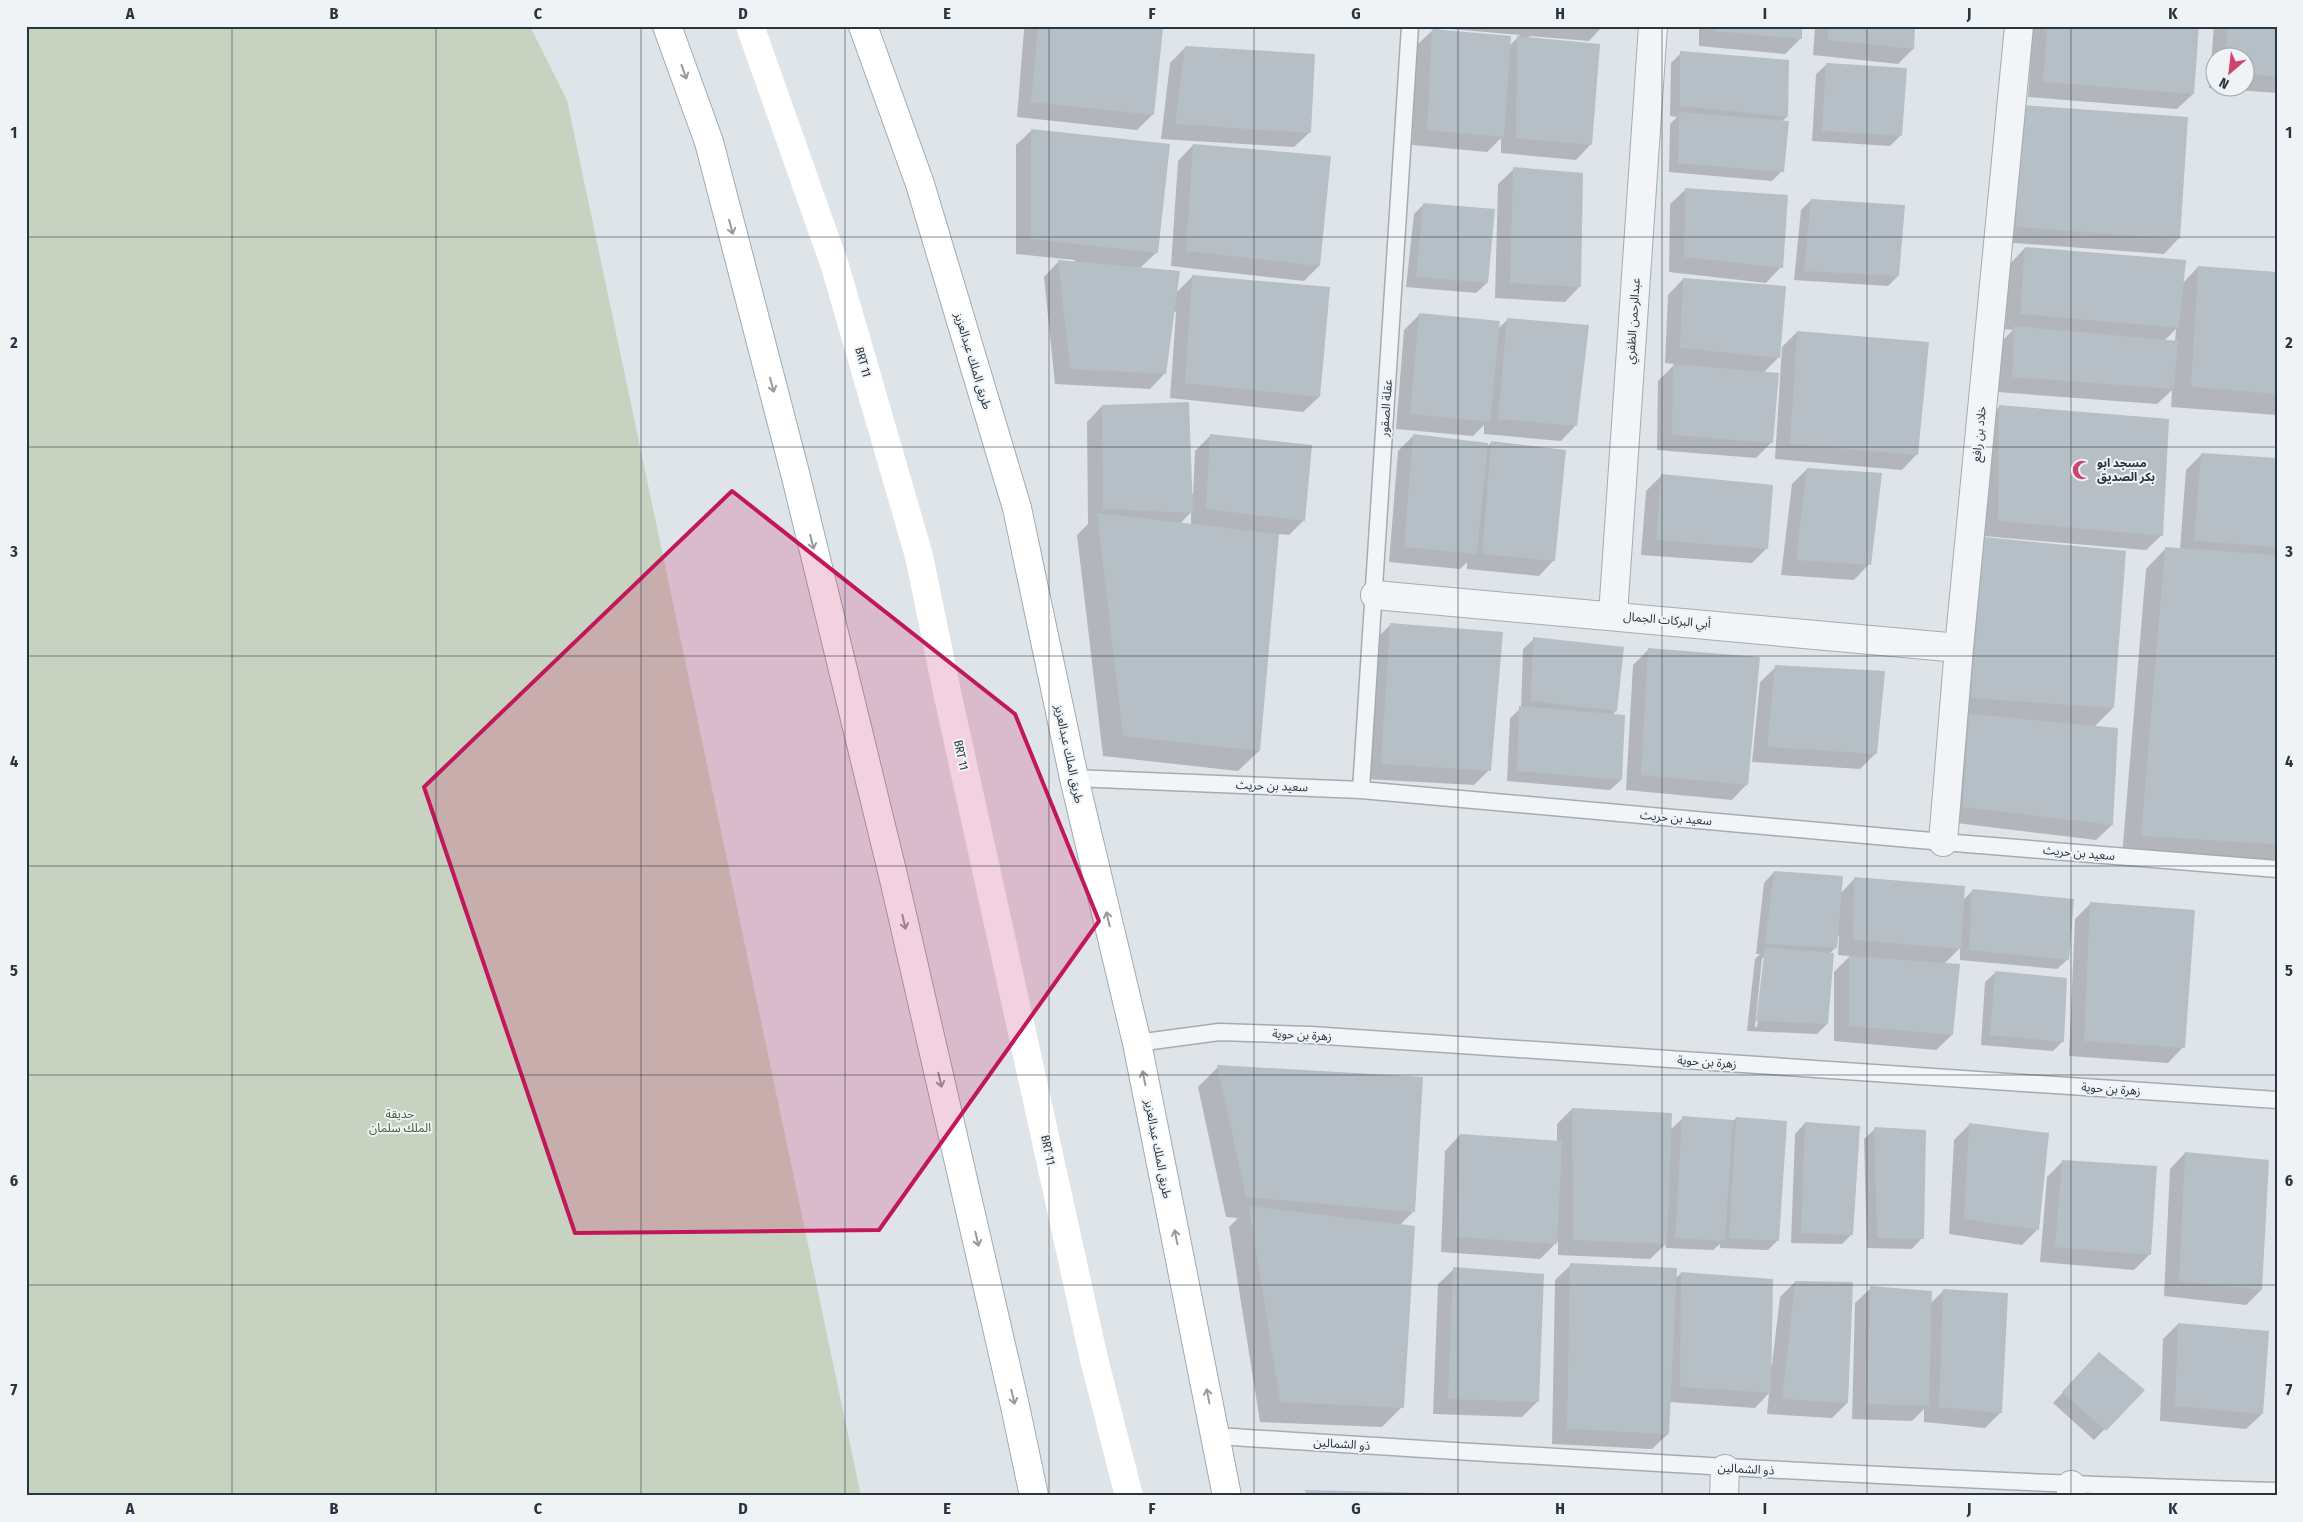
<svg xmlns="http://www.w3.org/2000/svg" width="2303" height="1522" viewBox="0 0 2303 1522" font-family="'Fira Sans Condensed','Noto Sans Arabic',sans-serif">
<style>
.green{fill:#c8d2c0}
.shadow{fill:#0003;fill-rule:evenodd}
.building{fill:#b6bfc5}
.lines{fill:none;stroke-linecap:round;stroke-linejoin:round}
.lane-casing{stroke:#a4acb3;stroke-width:19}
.street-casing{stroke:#a4acb3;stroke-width:30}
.primary-casing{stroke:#9fabb4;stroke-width:30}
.lane{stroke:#f2f4f7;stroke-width:16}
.street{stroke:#f2f4f7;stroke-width:28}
.secondary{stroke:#fff;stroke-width:28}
.primary{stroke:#fff;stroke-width:28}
.oneway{stroke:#949aa0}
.marked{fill:#c2185b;fill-opacity:0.2;stroke:#c2185b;stroke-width:4;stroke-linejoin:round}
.grid{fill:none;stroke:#283540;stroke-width:1;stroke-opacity:0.55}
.labels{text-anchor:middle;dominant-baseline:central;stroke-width:4;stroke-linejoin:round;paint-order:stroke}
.street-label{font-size:12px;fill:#283540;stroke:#eff3f6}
.poi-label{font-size:12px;font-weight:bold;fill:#283540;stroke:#eff3f6;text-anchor:start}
.park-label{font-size:12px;fill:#435c35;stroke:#eff3f6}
.neatline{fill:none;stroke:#283540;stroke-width:2}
.grid-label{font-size:16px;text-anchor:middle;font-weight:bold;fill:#283540}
</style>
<rect width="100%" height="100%" fill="#dfe4e9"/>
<!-- green -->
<path class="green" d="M 26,26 L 530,26 L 567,100 L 861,1496 L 26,1496 Z"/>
<!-- shadow -->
<path class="shadow" d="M 1028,26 L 1141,26 L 1162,29 L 1152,115 L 1137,130 L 1017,117 L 1024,30 Z
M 1432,26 L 1603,26 L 1589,41 L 1529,36 L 1591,144 L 1576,160 L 1501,153 L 1501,138 L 1487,152 L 1412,145 L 1417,45 L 1435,28 ZM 1439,28 L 1520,35 L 1509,46 L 1439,31 Z
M 1699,26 L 1801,26 L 1800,39 L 1785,54 L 1699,46 Z
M 1815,26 L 1914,26 L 1913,49 L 1898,64 L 1813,55 Z
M 2033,26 L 2198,26 L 2193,94 L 2177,109 L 2028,97 Z
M 2214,26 L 2277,26 L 2277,93 L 2209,88 ZM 2216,58 L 2246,58 L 2246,88 L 2216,88 Z
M 1186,47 L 1310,132 L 1294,147 L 1161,139 L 1170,63 Z
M 1681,53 L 1787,117 L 1782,121 L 1782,171 L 1772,181 L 1669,172 L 1670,124 L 1677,117 L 1670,116 L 1671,63 Z
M 1827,64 L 1901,135 L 1890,146 L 1812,141 L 1816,74 Z
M 2006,121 L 2179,238 L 2164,254 L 2001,242 Z
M 1032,130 L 1157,252 L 1140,268 L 1176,293 L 1193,276 L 1329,288 L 1319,397 L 1303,412 L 1170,398 L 1176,312 L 1174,311 L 1165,373 L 1150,389 L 1055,384 L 1044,277 L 1059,261 L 1075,263 L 1075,260 L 1016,254 L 1016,145 Z
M 1193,145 L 1319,266 L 1304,281 L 1171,266 L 1178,161 Z
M 1514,169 L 1580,286 L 1565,302 L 1495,298 L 1498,184 Z
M 1686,189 L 1781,267 L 1766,283 L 1669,272 L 1670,204 Z
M 1811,200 L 1898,276 L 1888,286 L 1794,280 L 1801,210 Z
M 1424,204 L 1487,283 L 1476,293 L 1406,287 L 1414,214 Z
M 2025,248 L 2182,284 L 2198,267 L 2277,273 L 2277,415 L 2171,407 L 2172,390 L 2157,404 L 1997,392 L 2000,343 L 2013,330 L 2005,329 L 2010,264 ZM 2176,329 L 2175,342 L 2164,341 Z
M 1683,279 L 1778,358 L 1763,373 L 1772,442 L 1756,458 L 1657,450 L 1658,381 L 1675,364 L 1665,363 L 1668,295 Z
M 1419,315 L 1498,329 L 1508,319 L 1576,425 L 1561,441 L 1484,434 L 1484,425 L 1473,436 L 1396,429 L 1404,330 Z
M 1797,332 L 1917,454 L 1902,470 L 1775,459 L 1782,347 Z
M 1102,406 L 1191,494 L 1193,494 L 1195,451 L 1211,435 L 1304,520 L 1289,535 L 1278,534 L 1259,751 L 1238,771 L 1103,756 L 1077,535 L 1088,524 L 1087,422 ZM 1191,512 L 1191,525 L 1180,524 Z
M 2000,406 L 2162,535 L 2146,550 L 1983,536 L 1985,421 Z
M 1413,436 L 1487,447 L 1491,443 L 1554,560 L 1539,576 L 1467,569 L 1467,562 L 1460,569 L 1389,562 L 1398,451 Z
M 2202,454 L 2277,459 L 2277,865 L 2122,856 L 2146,569 L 2166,548 L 2180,549 L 2186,470 Z
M 1807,469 L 1869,564 L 1854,580 L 1781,575 L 1792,484 Z
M 1661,476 L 1767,548 L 1752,563 L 1641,555 L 1646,491 Z
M 1984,539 L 2113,708 L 2094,727 L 2112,825 L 2096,840 L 1948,822 L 1964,559 Z
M 1391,624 L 1489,770 L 1474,785 L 1366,779 L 1375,640 Z
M 1534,639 L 1616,711 L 1611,716 L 1621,780 L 1610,790 L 1507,781 L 1510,718 L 1521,708 L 1523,649 Z
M 1648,650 L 1747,784 L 1732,800 L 1626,790 L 1633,665 Z
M 1776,667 L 1876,753 L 1860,769 L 1752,762 L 1760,682 Z
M 1774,872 L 1841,893 L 1855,878 L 1963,900 L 1973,890 L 2068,959 L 2057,969 L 1960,960 L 1960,948 L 1944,964 L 1952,1035 L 1936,1050 L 1834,1041 L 1834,972 L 1850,956 L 1838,955 L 1839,936 L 1837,936 L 1836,947 L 1830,953 L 1827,1024 L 1817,1034 L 1747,1031 L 1755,959 L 1760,954 L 1756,954 L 1764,883 ZM 1762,958 L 1765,958 L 1757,1027 L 1755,1027 Z
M 2091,903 L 2183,1047 L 2168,1063 L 2069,1056 L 2075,919 Z
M 1996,972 L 2063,1041 L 2053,1051 L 1981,1045 L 1985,982 Z
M 1218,1067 L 1414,1211 L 1400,1225 L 1402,1407 L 1382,1427 L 1260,1422 L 1229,1227 L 1238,1218 L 1226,1217 L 1198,1087 Z
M 1572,1109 L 1670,1130 L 1683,1118 L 1733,1121 L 1736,1118 L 1778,1240 L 1768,1250 L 1720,1248 L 1720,1244 L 1713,1250 L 1666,1248 L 1666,1244 L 1650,1259 L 1558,1255 L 1558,1241 L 1540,1259 L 1441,1252 L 1445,1151 L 1460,1135 L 1557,1142 L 1557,1124 Z
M 1805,1123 L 1852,1234 L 1842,1244 L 1791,1243 L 1795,1134 Z
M 1970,1124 L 2037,1230 L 2022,1245 L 1949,1234 L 1954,1140 Z
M 1875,1129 L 1922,1238 L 1912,1249 L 1867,1248 L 1864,1139 Z
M 2185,1153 L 2261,1290 L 2246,1305 L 2164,1296 L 2170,1169 Z
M 2063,1161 L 2150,1254 L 2134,1270 L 2040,1262 L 2047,1177 Z
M 1571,1265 L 1675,1279 L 1681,1273 L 1770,1365 L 1772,1365 L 1780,1297 L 1795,1282 L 1847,1403 L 1832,1418 L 1767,1414 L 1769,1393 L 1755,1408 L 1669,1402 L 1668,1434 L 1652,1449 L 1552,1444 L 1555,1280 Z
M 1454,1269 L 1542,1275 L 1537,1402 L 1522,1417 L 1433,1414 L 1438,1284 Z
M 1871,1288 L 1931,1303 L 1943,1291 L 2001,1412 L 1985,1428 L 1924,1422 L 1924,1409 L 1912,1421 L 1852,1419 L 1855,1303 Z
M 2178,1324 L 2262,1414 L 2246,1429 L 2160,1421 L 2163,1339 Z
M 2089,1364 L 2143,1390 L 2094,1440 L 2053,1403 Z"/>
<!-- building -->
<path class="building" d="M 1038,26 L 1163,28 L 1154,115 L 1031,102 Z
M 1714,26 L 1802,26 L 1802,39 L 1714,31 Z
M 1829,26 L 1915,26 L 1914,49 L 1828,40 Z
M 2047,26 L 2199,26 L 2194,94 L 2043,82 Z
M 2228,26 L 2277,26 L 2277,77 L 2246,74 L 2246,58 L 2225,58 Z
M 1432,29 L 1511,36 L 1504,137 L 1427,130 Z
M 1517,36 L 1600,44 L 1592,145 L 1516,138 Z
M 1185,46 L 1315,54 L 1311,133 L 1175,124 Z
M 1680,51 L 1789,60 L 1788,117 L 1680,106 Z
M 1826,63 L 1907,68 L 1902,136 L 1822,131 Z
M 2021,105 L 2188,117 L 2180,239 L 2016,227 Z
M 1679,112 L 1789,121 L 1784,172 L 1678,163 Z
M 1031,129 L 1170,144 L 1158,253 L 1031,239 Z
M 1193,144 L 1331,156 L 1320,266 L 1186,251 Z
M 1513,167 L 1583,173 L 1581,287 L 1510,283 Z
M 1685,188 L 1788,195 L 1783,268 L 1684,257 Z
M 1811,199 L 1905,205 L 1899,276 L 1804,271 Z
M 1423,203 L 1495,209 L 1488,283 L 1416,277 Z
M 2025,247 L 2186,260 L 2179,328 L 2020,314 Z
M 1058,260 L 1180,271 L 1166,374 L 1070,369 Z
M 2198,266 L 2277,272 L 2277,394 L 2191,387 Z
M 1192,275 L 1330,287 L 1320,397 L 1185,383 Z
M 1683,278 L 1786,286 L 1780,358 L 1680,348 Z
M 1419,313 L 1500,321 L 1490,422 L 1410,414 Z
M 1507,318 L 1589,325 L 1577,426 L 1498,419 Z
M 2014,326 L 2178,341 L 2174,389 L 2012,377 Z
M 1797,331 L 1929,342 L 1918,455 L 1790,444 Z
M 1673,364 L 1779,373 L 1773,443 L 1672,435 Z
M 1189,402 L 1193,513 L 1103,509 L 1102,405 Z
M 1999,405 L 2169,419 L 2163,536 L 1998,521 Z
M 1210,434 L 1312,445 L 1305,521 L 1206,509 Z
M 1413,434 L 1488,443 L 1477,554 L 1404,547 Z
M 1491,441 L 1566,450 L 1555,561 L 1482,554 Z
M 2201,453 L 2277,458 L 2277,547 L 2194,541 Z
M 1807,468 L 1882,473 L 1871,565 L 1796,560 Z
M 1661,474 L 1773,485 L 1768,549 L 1656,540 Z
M 1097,513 L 1279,534 L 1260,751 L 1123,736 Z
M 1984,537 L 2126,551 L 2114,708 L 1971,698 Z
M 2165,547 L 2277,555 L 2277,844 L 2141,836 Z
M 1390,623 L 1503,632 L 1491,771 L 1381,764 Z
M 1533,637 L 1624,647 L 1617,711 L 1531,701 Z
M 1648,648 L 1760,657 L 1748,785 L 1641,775 Z
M 1775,665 L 1885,671 L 1877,754 L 1767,747 Z
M 1519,706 L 1625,715 L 1622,780 L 1517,771 Z
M 1969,714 L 2118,728 L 2113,825 L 1963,807 Z
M 1774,871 L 1843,876 L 1837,948 L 1765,944 Z
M 1854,877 L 1965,886 L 1961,949 L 1853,940 Z
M 1972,889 L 2074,899 L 2069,960 L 1969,950 Z
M 2090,902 L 2195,910 L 2185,1048 L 2084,1041 Z
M 1765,947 L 1834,953 L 1828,1024 L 1756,1021 Z
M 1849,956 L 1960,964 L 1953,1035 L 1849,1026 Z
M 1995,971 L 2067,978 L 2064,1042 L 1990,1035 Z
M 1217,1065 L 1423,1077 L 1415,1212 L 1246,1197 Z
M 1572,1108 L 1672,1113 L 1667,1244 L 1573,1240 Z
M 1682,1116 L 1733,1120 L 1725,1241 L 1675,1238 Z
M 1736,1117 L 1787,1121 L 1779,1241 L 1729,1238 Z
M 1805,1122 L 1860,1126 L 1853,1235 L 1801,1233 Z
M 1969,1123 L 2049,1133 L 2039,1230 L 1964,1219 Z
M 1874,1127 L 1926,1130 L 1924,1239 L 1877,1238 Z
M 1460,1134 L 1562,1141 L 1557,1244 L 1456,1237 Z
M 2185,1152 L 2269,1160 L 2262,1290 L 2179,1281 Z
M 2062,1160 L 2157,1166 L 2151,1255 L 2055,1247 Z
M 1249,1206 L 1415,1226 L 1404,1408 L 1280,1402 Z
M 1570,1263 L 1677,1268 L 1669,1434 L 1567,1429 Z
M 1453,1267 L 1544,1274 L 1539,1402 L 1448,1399 Z
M 1681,1272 L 1773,1279 L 1771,1393 L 1680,1387 Z
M 1795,1281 L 1853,1282 L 1848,1403 L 1782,1399 Z
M 1870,1286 L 1932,1291 L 1929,1406 L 1867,1404 Z
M 1943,1289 L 2008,1293 L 2002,1413 L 1939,1407 Z
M 2178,1323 L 2269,1331 L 2263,1414 L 2175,1406 Z
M 2099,1352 L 2145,1390 L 2106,1431 L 2062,1392 Z
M 1305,1490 L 1475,1494 L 1475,1496 L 1306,1496 Z"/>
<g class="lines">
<defs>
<path id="lane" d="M 1074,778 L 1361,790 L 1943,842 L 2277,869
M 1361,790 L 1410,26
M 1137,1043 L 1219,1032 L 1311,1035 L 2277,1100
M 1216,1436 C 1569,1458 1922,1481 2277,1491"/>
<path id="street" d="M 1375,595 L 1959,648
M 1613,615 L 1653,26
M 1943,842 L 1959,648 L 2019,26
M 1724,1496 L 1725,1469
M 2071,1496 L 2071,1485"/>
<path id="primary" d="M 667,26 L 709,142 L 796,477 L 893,875 L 1015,1406 L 1034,1496
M 863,26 L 920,184 L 1017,508 L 1074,778 L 1137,1043 L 1227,1496"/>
</defs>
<!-- lane casing -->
<use href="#lane" class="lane-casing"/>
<!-- street casing -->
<use href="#street" class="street-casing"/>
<!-- primary casing -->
<use href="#primary" class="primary-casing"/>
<!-- lane -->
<use href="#lane" class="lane"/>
<!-- street -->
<use href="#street" class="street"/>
<!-- secondary -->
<path class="secondary" d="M 750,26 L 835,266 L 919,556 L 947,692 L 1094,1359 L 1129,1496"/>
<!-- primary -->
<use href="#primary" class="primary"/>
</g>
<!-- one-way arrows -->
<defs><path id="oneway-shaft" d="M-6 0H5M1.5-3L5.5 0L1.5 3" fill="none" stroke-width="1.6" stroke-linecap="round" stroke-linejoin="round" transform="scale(1.25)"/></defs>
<g class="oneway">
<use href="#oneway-shaft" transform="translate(684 72) rotate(70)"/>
<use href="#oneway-shaft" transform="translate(731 227) rotate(75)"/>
<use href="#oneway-shaft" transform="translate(772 385) rotate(75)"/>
<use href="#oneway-shaft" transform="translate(812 542) rotate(76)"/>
<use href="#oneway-shaft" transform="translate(1108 919) rotate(-103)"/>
<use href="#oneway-shaft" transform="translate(904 922) rotate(77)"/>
<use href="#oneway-shaft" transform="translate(1144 1078) rotate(-101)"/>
<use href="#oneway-shaft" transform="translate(940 1080) rotate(77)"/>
<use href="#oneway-shaft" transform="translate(1176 1237) rotate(-101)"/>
<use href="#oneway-shaft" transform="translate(977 1239) rotate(77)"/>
<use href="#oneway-shaft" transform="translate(1208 1396) rotate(-101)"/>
<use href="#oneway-shaft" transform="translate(1013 1397) rotate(77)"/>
</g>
<!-- marked area -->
<path class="marked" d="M 732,491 L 1015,714 L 1099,921 L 879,1230 L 575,1233 L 424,787 Z"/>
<!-- grid -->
<path class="grid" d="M 232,26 L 232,1496M 436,26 L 436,1496M 641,26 L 641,1496M 845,26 L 845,1496M 1049,26 L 1049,1496M 1254,26 L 1254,1496M 1458,26 L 1458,1496M 1662,26 L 1662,1496M 1867,26 L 1867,1496M 2071,26 L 2071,1496M 26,237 L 2277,237M 26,447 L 2277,447M 26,656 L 2277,656M 26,866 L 2277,866M 26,1075 L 2277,1075M 26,1285 L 2277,1285"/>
<!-- icons -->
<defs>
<symbol id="mosque-bare" viewBox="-9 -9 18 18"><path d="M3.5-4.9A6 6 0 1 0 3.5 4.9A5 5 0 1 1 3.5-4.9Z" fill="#ce446f" stroke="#eff3f6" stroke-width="2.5" paint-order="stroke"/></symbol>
</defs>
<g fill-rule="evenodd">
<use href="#mosque-bare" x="2068" y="456" width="28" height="28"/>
</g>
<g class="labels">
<!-- street labels -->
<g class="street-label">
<text transform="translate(1633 321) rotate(-86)">عبدالرحمن الظفري</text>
<text transform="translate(973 361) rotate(73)">طريق الملك عبدالعزيز</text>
<text transform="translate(863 362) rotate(74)">BRT 11</text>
<text transform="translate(1386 408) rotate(-86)">عقلة الصقور</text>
<text transform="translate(1979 434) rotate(-84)">خلاد بن رافع</text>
<text transform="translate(1667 620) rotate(5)">أبي البركات الجمال</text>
<text transform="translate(1069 754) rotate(78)">طريق الملك عبدالعزيز</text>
<text transform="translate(961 755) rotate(78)">BRT 11</text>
<text transform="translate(1272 786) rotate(2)">سعيد بن حريث</text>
<text transform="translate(1676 818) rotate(5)">سعيد بن حريث</text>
<text transform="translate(2079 853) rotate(5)">سعيد بن حريث</text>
<text transform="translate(1302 1035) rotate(3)">زهرة بن حوية</text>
<text transform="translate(1707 1062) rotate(4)">زهرة بن حوية</text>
<text transform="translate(2111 1089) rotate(4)">زهرة بن حوية</text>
<text transform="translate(1158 1149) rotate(79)">طريق الملك عبدالعزيز</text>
<text transform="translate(1048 1150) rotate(78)">BRT 11</text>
<text transform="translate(1342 1444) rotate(4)">ذو الشمالين</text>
<text transform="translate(1746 1469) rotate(3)">ذو الشمالين</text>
</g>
<!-- poi labels -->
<g class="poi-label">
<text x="2097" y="463">مسجد ابو<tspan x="2097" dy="14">بكر الصديق</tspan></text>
</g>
<!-- park labels -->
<g class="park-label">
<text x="400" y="1114">حديقة<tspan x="400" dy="14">الملك سلمان</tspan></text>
</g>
</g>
<!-- border -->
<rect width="2303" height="1522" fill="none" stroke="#eff3f6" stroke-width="55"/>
<!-- north arrow -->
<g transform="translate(2230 72) rotate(208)"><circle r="24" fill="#eff3f6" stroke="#9fa7ad"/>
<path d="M0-4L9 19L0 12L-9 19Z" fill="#ce446f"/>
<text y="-8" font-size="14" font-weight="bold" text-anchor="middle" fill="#283540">N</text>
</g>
<rect x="28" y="28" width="2248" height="1466" class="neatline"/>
<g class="grid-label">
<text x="130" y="19">A</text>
<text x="334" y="19">B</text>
<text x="538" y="19">C</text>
<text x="743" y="19">D</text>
<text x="947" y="19">E</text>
<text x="1152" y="19">F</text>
<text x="1356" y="19">G</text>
<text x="1560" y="19">H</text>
<text x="1765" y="19">I</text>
<text x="1969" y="19">J</text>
<text x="2173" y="19">K</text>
<text x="14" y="138">1</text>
<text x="2289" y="138">1</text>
<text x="14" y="348">2</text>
<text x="2289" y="348">2</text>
<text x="14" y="557">3</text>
<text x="2289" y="557">3</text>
<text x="14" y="767">4</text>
<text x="2289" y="767">4</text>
<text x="14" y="976">5</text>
<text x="2289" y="976">5</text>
<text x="14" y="1186">6</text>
<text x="2289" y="1186">6</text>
<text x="14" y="1395">7</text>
<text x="2289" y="1395">7</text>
<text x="130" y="1514">A</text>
<text x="334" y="1514">B</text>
<text x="538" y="1514">C</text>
<text x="743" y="1514">D</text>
<text x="947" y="1514">E</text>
<text x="1152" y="1514">F</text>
<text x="1356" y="1514">G</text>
<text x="1560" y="1514">H</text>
<text x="1765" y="1514">I</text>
<text x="1969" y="1514">J</text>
<text x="2173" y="1514">K</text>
</g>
</svg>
